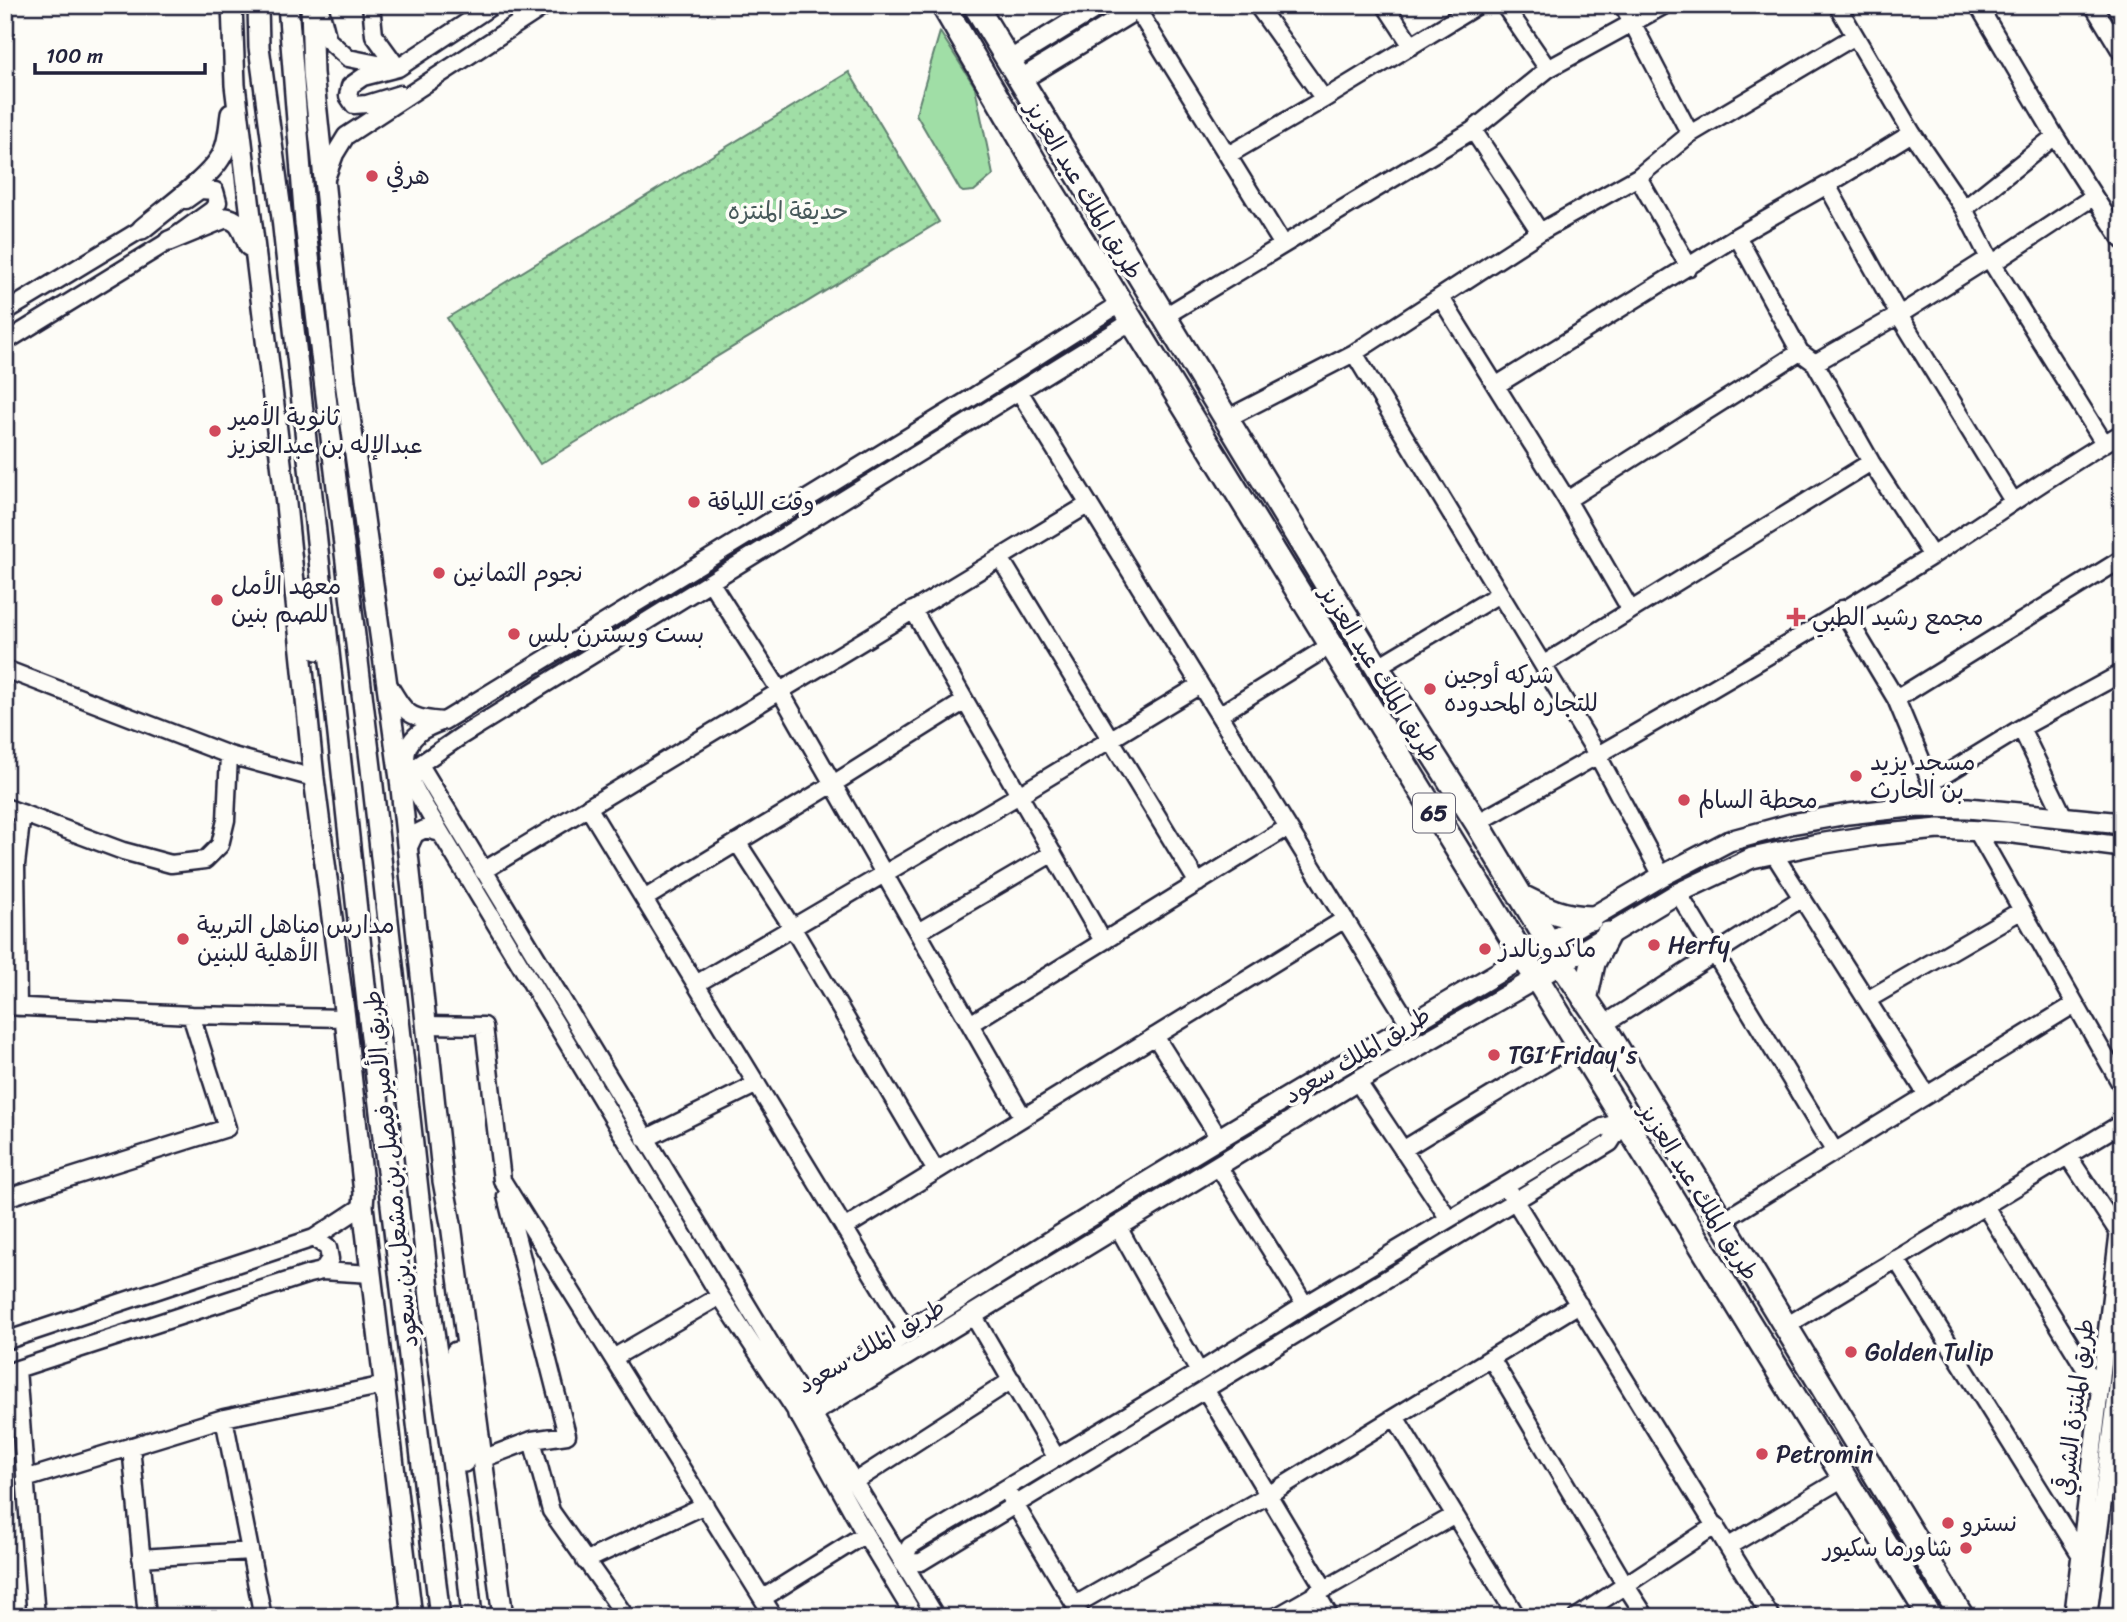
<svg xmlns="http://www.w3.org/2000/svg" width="2127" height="1622" viewBox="0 0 2127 1622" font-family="Sriracha,'Playpen Sans Arabic',sans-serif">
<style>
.grass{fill:#a0dea6;stroke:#618070;stroke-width:2}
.park{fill:url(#park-dots);stroke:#618070;stroke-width:2}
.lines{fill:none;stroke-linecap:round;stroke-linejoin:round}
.minor-casing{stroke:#22223b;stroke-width:21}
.major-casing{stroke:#22223b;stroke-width:24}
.highway-casing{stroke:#22223b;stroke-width:28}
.minor{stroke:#fdfcf7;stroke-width:16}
.major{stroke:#fdfcf7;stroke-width:19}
.highway{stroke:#fdfcf7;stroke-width:23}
.poi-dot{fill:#d1495b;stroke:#fdfcf7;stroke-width:2.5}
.labels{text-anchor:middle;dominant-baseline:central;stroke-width:7;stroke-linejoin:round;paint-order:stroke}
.shield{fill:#fdfcf7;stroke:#646373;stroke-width:2}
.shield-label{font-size:23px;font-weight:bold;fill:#22223b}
.poi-label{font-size:24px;fill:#22223b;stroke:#fdfcf7;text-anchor:start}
.street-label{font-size:24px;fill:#22223b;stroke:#fdfcf7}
.park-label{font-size:24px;fill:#485a5b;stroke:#fdfcf7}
</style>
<defs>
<pattern id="park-dots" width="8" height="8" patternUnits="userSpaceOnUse" patternTransform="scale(1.75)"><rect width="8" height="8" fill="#a0dea6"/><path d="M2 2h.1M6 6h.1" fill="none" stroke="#8abe90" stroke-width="1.8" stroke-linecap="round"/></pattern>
</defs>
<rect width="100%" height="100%" fill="#fdfcf7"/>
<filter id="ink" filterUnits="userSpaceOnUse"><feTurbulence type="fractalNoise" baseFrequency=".0143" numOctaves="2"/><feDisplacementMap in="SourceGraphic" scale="14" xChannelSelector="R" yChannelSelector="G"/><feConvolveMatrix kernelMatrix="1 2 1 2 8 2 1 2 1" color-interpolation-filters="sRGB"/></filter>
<g filter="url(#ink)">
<!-- grass -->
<path class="grass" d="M 940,32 L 975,87 L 993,175 L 974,191 L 963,192 L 960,190 L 916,114 Z"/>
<!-- park -->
<path class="park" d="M 849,72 L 939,222 L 540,464 L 447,318 Z"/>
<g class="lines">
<defs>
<path id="minor" d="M 319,5 L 328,40 L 348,58 L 398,68 L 493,5
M 371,5 L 374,35 L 398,68 L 363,77 L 350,86 L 348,96 L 354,105 L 367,104 L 400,94
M 1257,5 L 1324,99
M 1385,5 L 1412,46
M 1504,5 L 1548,69
M 1623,5 L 1690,134
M 1837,5 L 1912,133 L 1964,209 L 1989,258 L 2104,443
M 1978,5 L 2055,136 L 2122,240
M 2093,5 L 2122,53
M 1137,9 L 1283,245 L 1473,130 L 1548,69 L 1665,5
M 1473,130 L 1540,232
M 1228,155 L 1324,99 L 1478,5
M 1638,177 L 1689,267
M 325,181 L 335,154 L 346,136 L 546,5
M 1827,185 L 1899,315 L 2013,501
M 1964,209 L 2055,136
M 1737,236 L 1800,352 L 1815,363 L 1871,462 L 1932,556
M 1993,263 L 2093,197
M 1441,298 L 1567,500 L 1630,609
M 5,312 L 150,224
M 1165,316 L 1283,245
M 5,342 L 169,241 L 212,210 L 218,202 L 215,191 L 200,190 L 186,200
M 1354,353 L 1598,756 L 1662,876
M 1815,363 L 1899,315 L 1989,258
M 1497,385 L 1737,236 L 1827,185 L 1912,133
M 1019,391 L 1410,1025
M 1226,419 L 1354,353 L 1540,232 L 1638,177 L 1690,134 L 1855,36
M 1567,500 L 1800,352
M 1000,558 L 1198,883
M 711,583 L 780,691 L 1023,1117
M 1842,609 L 1896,699 L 1931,783 L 1947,807
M 913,610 L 1103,941
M 1544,664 L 1871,462
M 1377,667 L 1499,594
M 5,669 L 229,755 L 314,778
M 388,684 C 406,714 408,719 444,721 L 965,402 L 1121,303
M 1896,699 L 2122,559
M 1219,715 L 1331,645
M 444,721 C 436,724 425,728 419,733 C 390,757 416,790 430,815 L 720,1296 L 798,1414 L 865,1534 L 915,1617
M 2021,728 L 2064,817
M 420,765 L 936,1617
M 413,769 L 461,736 L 1132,321
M 1931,783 L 2021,728 L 2122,673
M 5,807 L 123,851 L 171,864 L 205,860 L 220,845 L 226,820 L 229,755
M 588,807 L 907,1331
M 1477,823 C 1630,738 1781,650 1930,557 C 1994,516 2056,471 2122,433
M 1977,831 L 2122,1086
M 737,842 L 792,927 L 936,1171
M 408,849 L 415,834 L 425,829 L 441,833
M 1774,854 L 1927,1095
M 483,871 L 1089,504
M 1678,893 L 1835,1152
M 644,899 L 833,784 L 965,701
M 918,932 L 1053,853
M 696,984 L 1019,795 L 1200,685
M 1867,1000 L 2022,910
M 5,1006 L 191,1015 L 345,1018
M 18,1007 L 16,865 L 22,813
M 970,1024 L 1288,827
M 426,1025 L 484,1026 L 502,1180 L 774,1617
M 1603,1025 L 1802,898
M 1155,1036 L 1219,1138
M 1357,1081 L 1449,1219
M 1624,1121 L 1610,1143 L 921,1562 L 902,1563 L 910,1546 L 1199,1372 L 1305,1305 L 1603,1127 Z
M 645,1139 L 757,1084
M 1404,1149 L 1578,1043
M 2068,1156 L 2119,1233
M 1218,1166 L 1305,1305
M 1510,1193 L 1771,1617
M 506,1196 L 567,1435 L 532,1440
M 5,1198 L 227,1128 L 191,1015
M 1985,1206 L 2099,1391
M 1722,1221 L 2075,1004
M 1118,1227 L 1199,1372
M 844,1228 L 1345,919
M 314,1238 L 328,1248 L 330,1259 L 322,1271
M 1896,1259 L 2080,1554
M 973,1315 L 1056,1457
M 1786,1326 L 2122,1123
M 5,1341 L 314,1238 L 363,1206
M 613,1358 L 720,1296
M 1491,1358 L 1626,1586 L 1646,1617
M 17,1369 L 36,1617
M 5,1373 L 309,1274 L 322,1271 L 372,1274
M 1205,1389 L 1324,1588
M 1395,1417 L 1517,1617
M 224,1418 L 263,1617
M 131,1446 L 147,1617
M 482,1459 L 532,1440 L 551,1511 L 626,1617
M 25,1479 L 224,1418 L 385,1385
M 854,1482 L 1012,1380
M 1010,1496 L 1082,1617
M 1729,1546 L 1845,1477
M 141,1558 L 250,1551
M 585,1561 L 705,1505
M 1316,1593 L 1330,1617
M 763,1598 L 865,1534
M 1075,1605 L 1268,1495 L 1579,1304
M 1276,1617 L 1455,1515
M 1577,1617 L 1716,1525
M 2073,1617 L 2122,1204
M 2088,1617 L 2122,1353"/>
<path id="major" d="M 232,5 L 235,85 L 286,504 L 314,778 L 345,1018 L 364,1193 L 363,1206 L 412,1617
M 258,5 L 259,47 L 282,218 L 367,1003 L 440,1617
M 288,5 L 305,223 L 371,768 L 433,1324 L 467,1568 L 472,1617
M 311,5 L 313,73 L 345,381 L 400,779 L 443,1181 L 451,1224 L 503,1617
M 1009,61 L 1100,5
M 1020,80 L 1143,5
M 142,229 C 163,211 213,176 223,153 C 229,141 229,127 231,114
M 169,241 L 225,218 C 241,219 243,233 249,246
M 306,590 L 317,650
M 456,1352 L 464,1462
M 798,1414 L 805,1399 C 1084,1213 1374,1046 1662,876 L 1729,841 L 1791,824 L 1848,814 L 1910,807 L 1968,808 L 2122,823
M 798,1414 L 813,1412 L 1357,1081 L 1537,978 L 1678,893 L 1752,858 L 1813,845 L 1875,835 L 1939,829 L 2006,832 L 2122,847"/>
<path id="highway" d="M 943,5 L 1048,185 L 1930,1617
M 975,5 L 1377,667 L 1477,823 L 1561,963 L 1603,1025 L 1962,1617
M 1522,897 C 1548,910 1561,917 1591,918
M 1585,1000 L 1593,963 L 1608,934"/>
</defs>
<!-- minor casing -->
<use href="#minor" class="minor-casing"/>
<!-- major casing -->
<use href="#major" class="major-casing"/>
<!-- highway casing -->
<use href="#highway" class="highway-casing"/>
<!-- minor -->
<use href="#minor" class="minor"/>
<!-- major -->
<use href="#major" class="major"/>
<!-- highway -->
<use href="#highway" class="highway"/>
</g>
</g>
<!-- markers -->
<g class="poi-dot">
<circle cx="372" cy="176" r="7"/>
<circle cx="215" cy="431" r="7"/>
<circle cx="694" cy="502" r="7"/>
<circle cx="439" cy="573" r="7"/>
<circle cx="217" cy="600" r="7"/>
<path d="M1792.5 606.5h7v7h7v7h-7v7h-7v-7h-7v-7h7z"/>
<circle cx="514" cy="634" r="7"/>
<circle cx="1430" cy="689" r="7"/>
<circle cx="1856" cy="776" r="7"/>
<circle cx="1684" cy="800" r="7"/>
<circle cx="183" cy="939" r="7"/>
<circle cx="1654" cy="945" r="7"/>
<circle cx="1485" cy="949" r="7"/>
<circle cx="1494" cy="1055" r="7"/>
<circle cx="1851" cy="1352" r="7"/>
<circle cx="1762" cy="1454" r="7"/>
<circle cx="1948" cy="1523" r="7"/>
<circle cx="1966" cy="1548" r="7"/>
</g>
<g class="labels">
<!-- shield labels -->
<rect class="shield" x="1413" y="793.5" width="42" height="39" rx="5"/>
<g class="shield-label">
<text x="1434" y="813">65</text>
</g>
<!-- poi labels -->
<g class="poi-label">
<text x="386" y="176">هرفي</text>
<text x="229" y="417">ثانوية الأمير<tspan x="229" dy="28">عبدالإله بن عبدالعزيز</tspan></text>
<text x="708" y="502">وقت اللياقة</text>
<text x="453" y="573">نجوم الثمانين</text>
<text x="231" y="586">معهد الأمل<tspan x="231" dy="28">للصم بنين</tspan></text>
<text x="1812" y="617">مجمع رشيد الطبي</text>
<text x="528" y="634">بست ويسترن بلس</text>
<text x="1444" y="675">شركه أوجين<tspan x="1444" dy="28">للتجاره المحدوده</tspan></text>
<text x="1870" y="762">مسجد يزيد<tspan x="1870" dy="28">بن الحارث</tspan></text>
<text x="1698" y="800">محطة السالم</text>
<text x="197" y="925">مدارس مناهل التربية<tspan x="197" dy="28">الأهلية للبنين</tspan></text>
<text x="1668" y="945">Herfy</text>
<text x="1499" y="949">ماكدونالدز</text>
<text x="1508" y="1055">TGI Friday's</text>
<text x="1865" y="1352">Golden Tulip</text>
<text x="1776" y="1454">Petromin</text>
<text x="1962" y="1523">نسترو</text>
<text x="1952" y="1548" text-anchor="end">شاورما سكيور</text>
</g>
<!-- street labels -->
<g class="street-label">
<text transform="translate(1084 190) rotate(59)">طريق الملك عبد العزيز</text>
<text transform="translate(1380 674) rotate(58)">طريق الملك عبد العزيز</text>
<text transform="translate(1357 1055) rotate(-31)">طريق الملك سعود</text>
<text transform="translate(391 1169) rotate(-96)">طريق الأمير فيصل بن مشعل بن سعود</text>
<text transform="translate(1699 1192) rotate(58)">طريق الملك عبد العزيز</text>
<text transform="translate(871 1346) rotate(-30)">طريق الملك سعود</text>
<text transform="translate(2075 1407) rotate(-83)">طريق المنتزة الشرقي</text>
</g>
<!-- park labels -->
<g class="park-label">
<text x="788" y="211">حديقة المنتزه</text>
</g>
</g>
<!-- margin -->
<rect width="2127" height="1622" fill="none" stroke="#fdfcf7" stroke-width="28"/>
<rect x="14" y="14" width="2099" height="1594" fill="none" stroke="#22223b" stroke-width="2.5" filter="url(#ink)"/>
<!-- scale -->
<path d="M35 63v10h170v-10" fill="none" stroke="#22223b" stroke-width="3.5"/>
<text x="46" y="63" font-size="21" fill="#22223b" stroke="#fdfcf7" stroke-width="5" paint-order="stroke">100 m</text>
</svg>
